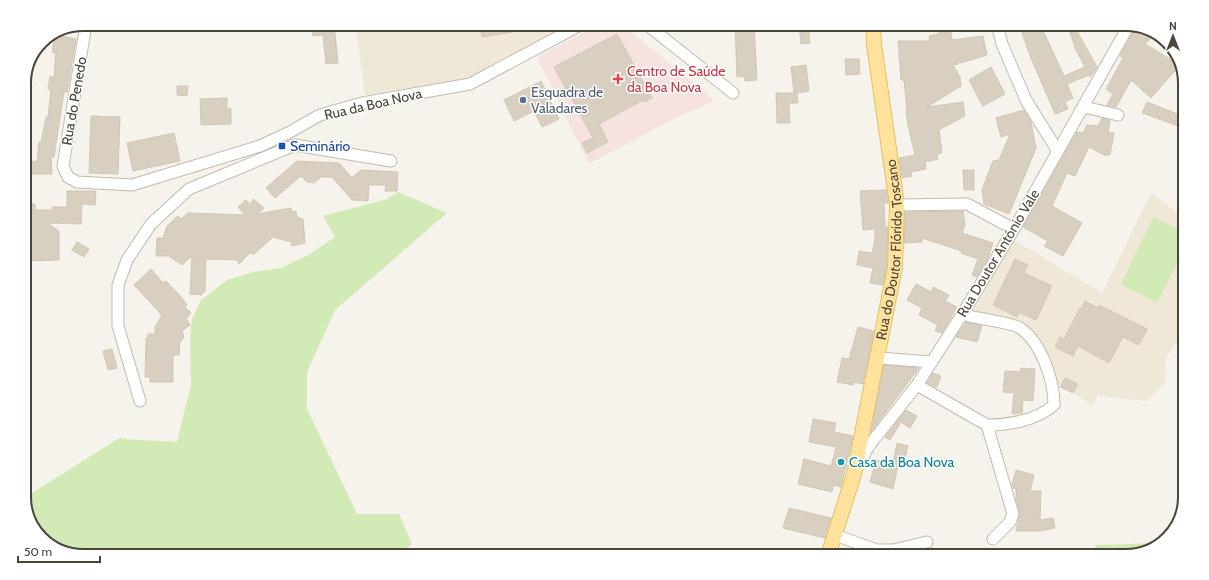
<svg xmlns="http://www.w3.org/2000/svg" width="1209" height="580" viewBox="0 0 1209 580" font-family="Cabin,sans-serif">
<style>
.education{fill:#efe8d6}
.medical{fill:#f6e3e0}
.green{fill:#d2eab5}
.building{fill:#d8cfc1;stroke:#d3c7b4}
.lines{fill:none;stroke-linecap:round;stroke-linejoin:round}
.minor-casing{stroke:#c2bbae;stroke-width:13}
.major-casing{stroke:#e6c16a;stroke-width:16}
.minor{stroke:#fff;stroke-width:11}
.major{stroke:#ffe39c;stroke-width:14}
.health-dot{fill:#e0444e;stroke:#fff;stroke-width:1.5}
.service-dot{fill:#5c6f8a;stroke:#fff;stroke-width:1.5}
.transit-dot{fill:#1a4fb4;stroke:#fff;stroke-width:1.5}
.culture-dot{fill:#0f9aa8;stroke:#fff;stroke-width:1.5}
.labels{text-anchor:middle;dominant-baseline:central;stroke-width:3;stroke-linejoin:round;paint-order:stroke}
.health-label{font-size:14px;fill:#be3a42;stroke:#fff;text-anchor:start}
.service-label{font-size:14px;fill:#4e5e75;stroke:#fff;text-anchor:start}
.street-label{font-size:14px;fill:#4b4439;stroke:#fff}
.transit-label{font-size:14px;fill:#164399;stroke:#fff;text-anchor:start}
.culture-label{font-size:14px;fill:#0d838f;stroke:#fff;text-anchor:start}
.rim{fill:none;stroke:#4b4439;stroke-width:2}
</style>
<rect width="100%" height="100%" fill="#f6f3ec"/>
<!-- education -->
<path class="education" d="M 355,24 L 566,24 L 467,79 L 365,95 Z
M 1151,193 L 1185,218 L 1185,332 L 1166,357 L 1165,383 L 1147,401 L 1098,396 L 1092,405 L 1057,383 L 1046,348 L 1022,322 L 975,312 L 972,306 L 1013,239 L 1102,293 Z"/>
<!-- medical -->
<path class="medical" d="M 600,24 L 622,24 L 715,101 L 681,115 L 589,164 L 537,57 Z"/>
<!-- green -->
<path class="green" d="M 398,192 L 447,213 L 335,310 L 307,372 L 307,409 L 357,514 L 399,514 L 412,544 L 396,556 L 83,556 L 57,550 L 34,530 L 24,498 L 121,437 L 122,439 L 177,442 L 191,385 L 190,338 L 192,319 L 201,300 L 227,280 L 253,272 L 281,268 L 310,254 L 335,237 L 323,216 L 387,199 Z
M 1154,217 L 1185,232 L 1185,247 L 1157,303 L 1121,284 Z
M 1162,543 L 1159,546 L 1126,556 L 1091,556 L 1096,545 Z"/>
<!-- building -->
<path class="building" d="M 312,24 L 334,24 L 338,63 L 326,64 L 323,35 L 313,36 Z
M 480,24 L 531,24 L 531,29 L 482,37 Z
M 735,24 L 754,24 L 757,80 L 745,81 L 744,76 L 737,77 Z
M 799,24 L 808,24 L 810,43 L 801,44 Z
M 937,24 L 950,24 L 952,40 L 983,36 L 987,55 L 960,63 L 958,60 L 958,64 L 953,65 L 960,77 L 961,86 L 927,107 L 963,102 L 965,116 L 939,130 L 942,153 L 937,154 L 938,159 L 925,162 L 926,169 L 911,172 L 912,176 L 902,178 L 899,158 L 915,155 L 908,125 L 906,111 L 907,110 L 904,80 L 901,80 L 898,41 L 930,41 L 929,36 L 939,34 Z
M 1019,24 L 1040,24 L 1064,76 L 1085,67 L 1076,50 L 1067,24 L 1073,24 L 1097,67 L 1090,77 L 1089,75 L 1067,84 L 1073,98 L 1065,102 L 1068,109 L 1055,114 L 1029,53 Z
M 1141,27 L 1151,30 L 1156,34 L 1145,44 L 1180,65 L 1151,98 L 1131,80 L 1116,107 L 1107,105 L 1113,94 L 1106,89 L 1123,58 L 1120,56 L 1135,29 L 1137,31 Z
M 617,34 L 652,98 L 645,102 L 643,100 L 599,124 L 608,142 L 587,153 L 582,143 L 593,138 L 554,67 Z
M 57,35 L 76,39 L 67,92 L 64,92 L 54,157 L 51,157 L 52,174 L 28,174 L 28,162 L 37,161 L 39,142 L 41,142 L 46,117 L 48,117 L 51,90 L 48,89 L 50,76 L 54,77 L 56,53 L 52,52 L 55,36 Z
M 845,59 L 859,59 L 860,74 L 846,75 Z
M 806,65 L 809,91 L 797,93 L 798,103 L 789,103 L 790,123 L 777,123 L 776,93 L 794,93 L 791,67 Z
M 991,67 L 1005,94 L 983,106 L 969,80 Z
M 541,81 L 559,119 L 542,127 L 534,111 L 514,121 L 504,100 Z
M 177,86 L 188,86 L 187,96 L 177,95 Z
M 227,98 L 227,109 L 231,108 L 231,124 L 201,125 L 200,99 Z
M 1147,102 L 1185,117 L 1181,127 L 1142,113 Z
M 1024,110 L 1031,122 L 1036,148 L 1009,214 L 984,204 L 982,190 L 993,161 L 999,160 L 1010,134 L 1001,137 L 996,118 Z
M 91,116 L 120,117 L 118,174 L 89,173 Z
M 1102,118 L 1110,120 L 1108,133 L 1114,133 L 1110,155 L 1104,155 L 1089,147 L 1075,176 L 1067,173 L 1052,206 L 1082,223 L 1063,256 L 1044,246 L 1048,241 L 1023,227 L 1077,132 L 1083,133 L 1087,125 L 1098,126 Z
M 174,133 L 180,161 L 133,171 L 127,143 Z
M 297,161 L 339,163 L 352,178 L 361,170 L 398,172 L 397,191 L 385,191 L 386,185 L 369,185 L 368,201 L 352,200 L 332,177 L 321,177 L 314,183 L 307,182 L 301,176 L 275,198 L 266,188 Z
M 963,170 L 974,170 L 974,190 L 964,190 Z
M 886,190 L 888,203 L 884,203 L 885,227 L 888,227 L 887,266 L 883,285 L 870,283 L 873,268 L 857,265 L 859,251 L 872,253 L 875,239 L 875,229 L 863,230 L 860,191 Z
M 67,191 L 96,191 L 95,205 L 82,204 L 81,224 L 47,223 L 59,231 L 59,260 L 24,261 L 24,204 L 35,204 L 35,210 L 52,210 L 52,207 L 67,207 Z
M 253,199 L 264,208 L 257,214 L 291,208 L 292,212 L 296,211 L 297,217 L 303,219 L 305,243 L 292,246 L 291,242 L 273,237 L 253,255 L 251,252 L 239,264 L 237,260 L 206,259 L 205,292 L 202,292 L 202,295 L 190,294 L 192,256 L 182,265 L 169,256 L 156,256 L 157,238 L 163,238 L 167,226 L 178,216 L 181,219 L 188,213 L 245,215 L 238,207 L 246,200 L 251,205 Z
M 963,211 L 965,226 L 962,233 L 993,243 L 988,258 L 977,277 L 972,275 L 978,259 L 961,253 L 962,251 L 922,238 L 922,242 L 904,243 L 905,212 Z
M 77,242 L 89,249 L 84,257 L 72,250 Z
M 1015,259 L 1028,265 L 1024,273 L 1052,286 L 1036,320 L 1019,312 L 1017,317 L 993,305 Z
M 151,269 L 163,283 L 166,281 L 182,298 L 187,305 L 185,307 L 191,313 L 186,319 L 190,325 L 182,331 L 184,337 L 180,342 L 179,355 L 173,355 L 173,382 L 150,382 L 150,377 L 145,377 L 146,338 L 148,338 L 148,334 L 155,334 L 155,327 L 162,315 L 134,285 Z
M 916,284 L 931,292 L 933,287 L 949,295 L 945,301 L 957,307 L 942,333 L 935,331 L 938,325 L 919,315 L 922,308 L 907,300 Z
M 1085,301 L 1098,308 L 1099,305 L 1147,329 L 1139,345 L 1123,337 L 1109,363 L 1078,346 L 1073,356 L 1055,347 L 1060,337 L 1064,339 L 1080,308 L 1081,309 Z
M 966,322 L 982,326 L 977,342 L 956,337 Z
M 858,327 L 874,331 L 863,384 L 854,382 L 853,385 L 837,382 L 842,358 L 849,359 Z
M 112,349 L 117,368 L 108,370 L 103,351 Z
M 884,365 L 919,368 L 871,432 Z
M 1021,368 L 1035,369 L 1033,401 L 1023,400 L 1022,413 L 1012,414 L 1014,393 L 1003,392 L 1005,371 L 1020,372 Z
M 933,373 L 941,376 L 937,387 L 927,383 Z
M 1065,378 L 1078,384 L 1073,393 L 1060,387 Z
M 906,410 L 917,416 L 910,428 L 901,422 L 890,440 L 885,437 Z
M 813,419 L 836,423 L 834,432 L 853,436 L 841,487 L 833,485 L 832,492 L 798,484 L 804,459 L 831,466 L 836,447 L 809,442 Z
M 897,443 L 908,446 L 903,467 L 898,465 L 893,489 L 870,482 L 876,460 L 893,463 Z
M 1016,470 L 1034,475 L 1030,491 L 1041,491 L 1040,520 L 1053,518 L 1055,528 L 1040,531 L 1016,531 L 1020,513 L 1016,500 L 1016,489 L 1013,488 L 1012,484 Z
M 789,508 L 831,518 L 825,538 L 783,528 Z"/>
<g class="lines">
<defs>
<path id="minor" d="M 86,24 L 63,166 L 68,177 L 77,182 L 132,185 L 260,146 L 288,133 L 320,115 L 362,103 L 470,84 L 582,24
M 646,24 L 733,93
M 997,24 L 1002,44 L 1026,100 L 1057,150
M 1084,107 L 1118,115
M 897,205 L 967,204 L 1014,229
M 963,313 L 969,316 C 980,319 1013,323 1020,328 C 1041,342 1054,380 1054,405 C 1037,420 1010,425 987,425
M 879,358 L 931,362
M 917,385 L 987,425 L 1013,514 L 1010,522 L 993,539
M 140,401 L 118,326 L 118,285 L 127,260 L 151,224 L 189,189 L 295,145 L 391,161
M 859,465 L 868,447 L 917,385 L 963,313 L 1014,229 L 1129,25
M 835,535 L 877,550 L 893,550 L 927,542"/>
<g id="major">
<path id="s1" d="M 828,556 L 854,474 L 895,267 L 897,205 L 874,44 L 873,24"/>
</g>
</defs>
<!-- minor casing -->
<use href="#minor" class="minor-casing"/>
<!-- major casing -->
<use href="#major" class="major-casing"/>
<!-- minor -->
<use href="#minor" class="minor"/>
<!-- major -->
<use href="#major" class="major"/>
</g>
<!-- markers -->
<path class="health-dot" d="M616 73h4v4h4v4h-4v4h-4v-4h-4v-4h4z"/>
<circle class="service-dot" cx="523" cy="100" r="4"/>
<rect class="transit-dot" x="278" y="142" width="8" height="8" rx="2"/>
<circle class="culture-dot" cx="841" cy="462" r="4"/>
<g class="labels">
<!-- health labels -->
<g class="health-label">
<text x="627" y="71">Centro de Saúde<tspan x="627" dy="16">da Boa Nova</tspan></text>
</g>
<!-- service labels -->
<g class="service-label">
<text x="531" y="92">Esquadra de<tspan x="531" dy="16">Valadares</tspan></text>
</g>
<!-- street labels -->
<g class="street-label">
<text transform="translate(74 101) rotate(-80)">Rua do Penedo</text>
<text transform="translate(373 104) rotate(-13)">Rua da Boa Nova</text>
<text stroke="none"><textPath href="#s1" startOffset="314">Rua do Doutor Flórido Toscano</textPath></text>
<text transform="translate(998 253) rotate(-59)">Rua Doutor António Vale</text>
</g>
<!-- transit labels -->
<g class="transit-label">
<text x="290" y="146">Seminário</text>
</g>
<!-- culture labels -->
<g class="culture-label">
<text x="849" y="462">Casa da Boa Nova</text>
</g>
</g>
<!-- crop -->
<path d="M0 0H1209V580H0ZM83 31H1126A52 52 0 0 1 1178 83V497A52 52 0 0 1 1126 549H83A52 52 0 0 1 31 497V83A52 52 0 0 1 83 31Z" fill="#fff" fill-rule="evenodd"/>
<path class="rim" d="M83 31H1126A52 52 0 0 1 1178 83V497A52 52 0 0 1 1126 549H83A52 52 0 0 1 31 497V83A52 52 0 0 1 83 31Z"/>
<!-- north arrow -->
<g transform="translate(1173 36)" stroke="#ffffff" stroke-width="3" paint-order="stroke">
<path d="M0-3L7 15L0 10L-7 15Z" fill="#4b4439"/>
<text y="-6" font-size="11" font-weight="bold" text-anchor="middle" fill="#4b4439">N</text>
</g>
<!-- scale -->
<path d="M18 556v6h82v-6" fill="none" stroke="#4b4439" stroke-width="2"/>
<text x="24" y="556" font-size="12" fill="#4b4439" stroke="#ffffff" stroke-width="3" paint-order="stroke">50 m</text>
</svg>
